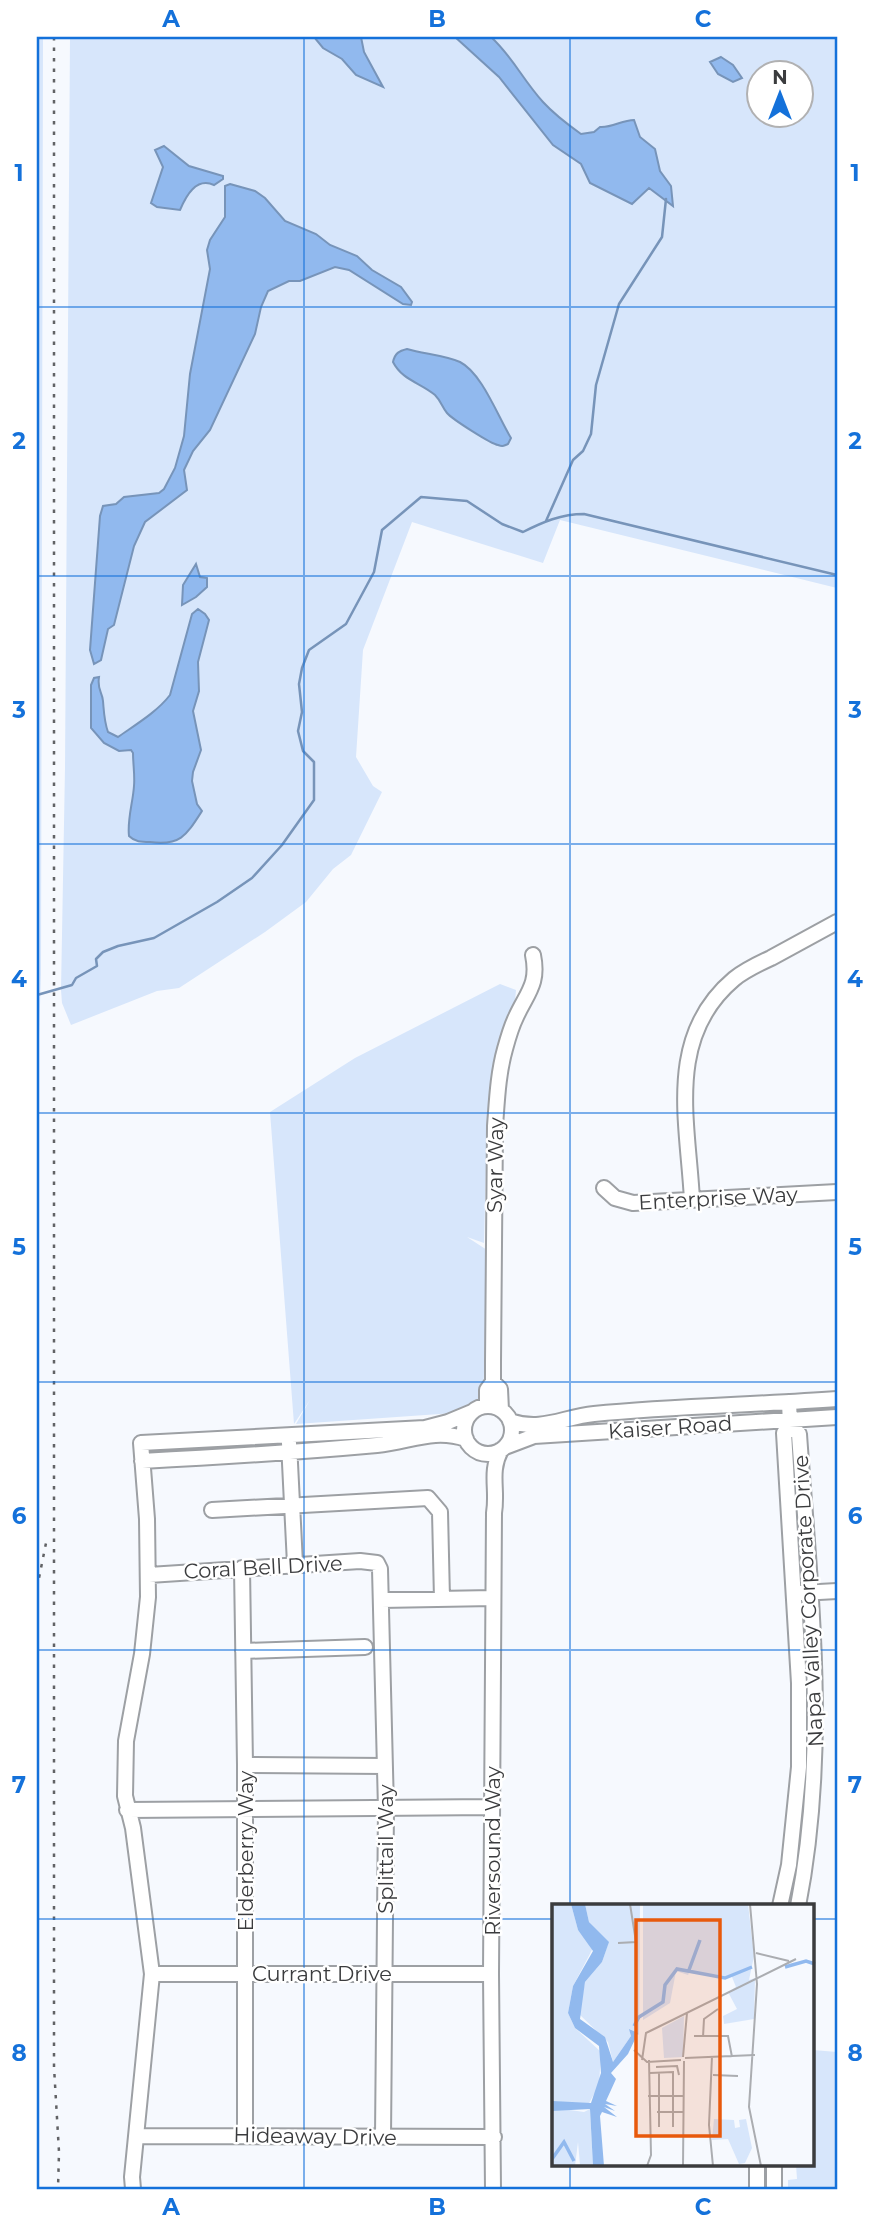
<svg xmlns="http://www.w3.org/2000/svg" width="874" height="2226" viewBox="0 0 874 2226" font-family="Montserrat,sans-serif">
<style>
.green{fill:#d7e6fb;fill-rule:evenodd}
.water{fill:#91b9ee;stroke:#7794b9;stroke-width:2}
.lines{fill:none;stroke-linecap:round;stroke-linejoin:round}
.stream{stroke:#7794b9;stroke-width:2.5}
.minor-casing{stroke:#9da0a4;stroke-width:18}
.minor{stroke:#fff;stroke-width:14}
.rail{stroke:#616265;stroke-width:2.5;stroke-dasharray:3.5 7;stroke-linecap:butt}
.grid{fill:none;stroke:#1471da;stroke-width:2;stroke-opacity:0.55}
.labels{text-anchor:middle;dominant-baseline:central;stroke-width:5;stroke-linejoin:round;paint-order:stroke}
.street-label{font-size:21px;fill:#3b3c3e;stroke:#fff}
.inset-river{fill:none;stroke:#91b9ee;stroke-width:3.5}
.inset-road{fill:none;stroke:#abadb1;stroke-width:2}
.view{fill:#e8590c;fill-opacity:0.15;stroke:#e8590c;stroke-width:3.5}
.inset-edge{fill:none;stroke:#3b3c3e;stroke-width:3.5}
.neatline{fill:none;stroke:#1471da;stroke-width:2.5}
.grid-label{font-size:23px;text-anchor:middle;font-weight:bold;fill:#1471da}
</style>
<rect width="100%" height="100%" fill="#f6f9fe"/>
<!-- green -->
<path class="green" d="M 37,37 L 43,37 L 41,974 L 37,1100 Z
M 70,37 L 837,37 L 837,588 L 560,520 L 543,563 L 412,522 L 363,650 L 356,757 L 373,786 L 382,792 L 351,855 L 333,869 L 306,902 L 265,932 L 179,988 L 157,991 L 71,1025 L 62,1003 L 61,990 L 65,768 ZM 758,74 L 800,74 L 800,116 L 758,116 Z
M 500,984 L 516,990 L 515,1001 L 500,1038 L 492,1079 L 487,1126 L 484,1243 L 467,1237 L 487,1250 L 483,1411 L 296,1424 L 310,1400 L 294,1424 L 270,1112 L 355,1058 Z
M 813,2050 L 837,2052 L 837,2189 L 788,2189 L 788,2180 L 797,2179 L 796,2165 L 813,2165 Z"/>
<!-- water -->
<path class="water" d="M 314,37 L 361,37 L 364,52 L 383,87 L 356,75 L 342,59 L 323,48 Z
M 455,37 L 491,37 C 512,56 523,80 543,102 C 554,114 567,124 581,134 L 594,132 L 600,127 C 612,128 622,120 634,120 L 640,137 L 655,149 L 660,171 L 671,186 L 673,206 L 649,188 L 632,204 L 590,183 L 581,164 L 553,145 L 499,77 Z
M 721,57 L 733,65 L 742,78 L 733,82 L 718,74 L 710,62 Z
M 164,146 L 189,166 L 223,176 L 223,179 L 214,185 C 196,177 186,196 180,210 L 157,207 L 151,203 L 163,167 L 155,150 Z
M 230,184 L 255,191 L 265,198 L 285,221 L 316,234 L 330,245 L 357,256 L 372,270 L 401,287 L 412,302 L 411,305 L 403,304 L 349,270 L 335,267 L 300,281 L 289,281 L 268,291 L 261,307 L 255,334 L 210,430 L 193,451 L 184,470 L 187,490 L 145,522 L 134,546 L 114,625 L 108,629 L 101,660 L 94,664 L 90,650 L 100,516 L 103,506 L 116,504 L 124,497 L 159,493 L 164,489 L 175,468 L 184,436 L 190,374 L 210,269 L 207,250 L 210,240 L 225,217 L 225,186 Z
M 407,349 C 424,354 444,355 460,362 C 482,373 498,417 511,438 L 508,444 C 503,446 503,447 498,445 C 491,444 452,419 447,413 C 442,407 441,401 435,395 C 421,383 402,380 393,362 C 395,353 399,351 407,349 Z
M 196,564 L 200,577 L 207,578 L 207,587 L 196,597 L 182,605 L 183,585 Z
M 198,609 L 205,614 L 209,620 L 198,662 L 199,691 L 193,711 L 201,750 L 193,772 L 192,781 L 197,804 L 202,811 C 186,836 180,846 150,842 C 141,842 135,842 129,836 C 127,820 133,802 134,786 C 135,775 133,764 133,753 L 131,750 L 119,751 L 104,743 L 91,728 L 91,685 L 94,678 L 99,677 C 97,690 102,691 103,701 C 104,712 104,721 108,732 L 118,737 C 135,725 157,712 170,695 L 192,614 Z"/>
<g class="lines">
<!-- stream -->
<path class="stream" d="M 546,521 L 573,460 L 583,451 L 591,434 L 596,385 L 619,304 L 662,237 L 666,199
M 37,995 L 72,985 L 76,978 L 97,966 L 96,959 L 103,952 L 118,946 L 154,938 L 217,902 L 252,878 L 282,845 L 314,800 L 314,762 L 303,751 L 298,731 L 302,712 L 299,684 L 302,668 L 309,650 L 346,624 L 374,572 L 382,530 L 421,497 L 467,501 L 502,524 L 523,532 C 543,522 561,514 584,514 L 837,575"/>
<defs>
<path id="minor" d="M 604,1188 L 615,1198 L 633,1203 L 837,1192
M 692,1200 C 688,1122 665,1037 734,979 C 745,970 758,964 771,958 C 793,946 815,934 837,922
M 493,1382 L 500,1389 L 501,1410
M 487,1406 L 487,1390 L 493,1382 L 493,1362 L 495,1126 C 497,1100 498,1074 505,1049 C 508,1038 511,1027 516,1017 C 527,993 539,984 533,955
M464 1430a24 24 0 1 1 48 0a24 24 0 1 1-48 0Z
M 510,1421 C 542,1432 563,1417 594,1414 C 675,1406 756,1405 837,1399
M 790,1425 L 799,1434 C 810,1593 829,1748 798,1906
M 289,1443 L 295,1564
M 505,1447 L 534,1436 L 837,1417
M 142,1461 C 220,1457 299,1452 377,1445 C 410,1442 433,1428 466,1439
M 212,1510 L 428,1498 L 440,1512 L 442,1599
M 242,1568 L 245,1765 L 245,2135
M 149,1575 L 360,1561 L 377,1563 L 380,1569 L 386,1809 L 383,2137
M 801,1593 L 837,1591
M 381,1600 L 493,1598
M 243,1651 L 365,1647
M 245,1765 L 385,1766
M 127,1810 L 492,1807
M 780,1906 L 789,1865 L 799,1767 L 799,1683 L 784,1433 L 790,1425 L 789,1402
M 152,1974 L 491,1974
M 136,2136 L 494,2137
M 757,2165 L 757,2189
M 774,2165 L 774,2189
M 133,2189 L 132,2177 L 152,1974 L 133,1828 L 125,1796 L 126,1741 L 142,1654 L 148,1597 L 147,1519 L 141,1443 L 425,1428 L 448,1422 L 472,1412
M 493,2189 L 491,1974 L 494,1513 C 498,1489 489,1472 501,1450"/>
</defs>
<!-- minor casing -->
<use href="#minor" class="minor-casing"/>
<!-- minor -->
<use href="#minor" class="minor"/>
<!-- rail -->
<path class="rail" d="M 54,37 L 54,2067 L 59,2152 L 58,2189
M 37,1588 L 47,1538"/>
</g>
<!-- grid -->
<path class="grid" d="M 304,37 L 304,2189M 570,37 L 570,1906M 37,307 L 837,307M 37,576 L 837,576M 37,844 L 837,844M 37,1113 L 837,1113M 37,1382 L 837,1382M 37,1650 L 837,1650M 37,1919 L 554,1919M 813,1919 L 837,1919M 570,2165 L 570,2189"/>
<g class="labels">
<!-- street labels -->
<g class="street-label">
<text transform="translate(495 1165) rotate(-89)">Syar Way</text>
<text transform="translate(718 1198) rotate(-3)">Enterprise Way</text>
<text transform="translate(670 1427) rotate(-4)">Kaiser Road</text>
<text transform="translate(263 1567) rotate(-3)">Coral Bell Drive</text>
<text transform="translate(808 1601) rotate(-93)">Napa Valley Corporate Drive</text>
<text transform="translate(385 1849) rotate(-90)">Splittail Way</text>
<text transform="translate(245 1851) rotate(-90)">Elderberry Way</text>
<text transform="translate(492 1851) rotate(-90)">Riversound Way</text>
<text x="322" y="1973">Currant Drive</text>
<text transform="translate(315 2136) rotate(1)">Hideaway Drive</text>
</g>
</g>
<!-- overview -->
<g transform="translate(552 1904)">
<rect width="262" height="262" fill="#f6f9fe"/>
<path d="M 0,0 L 19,0 L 26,26 L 41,44 L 21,82 L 16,109 L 23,124 L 49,148 L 47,181 L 36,201 L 0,197 ZM 33,0 L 88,0 L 87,131 L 78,125 L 79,132 L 61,158 L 56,138 L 27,110 L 33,78 L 50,58 L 56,40 L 37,18 ZM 91,0 L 196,0 L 202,52 L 197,76 L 203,74 L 202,115 L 172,120 L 171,112 L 185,105 L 176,88 L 184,83 L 180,73 L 138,67 L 136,71 L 124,67 L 118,99 L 91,116 ZM 132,112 L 131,153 L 112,154 L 110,124 ZM 11,205 L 32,208 L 38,205 L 41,262 L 28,261 L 26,238 L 23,262 L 0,262 L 0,207 ZM 162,215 L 182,216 L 183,224 L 188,223 L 187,216 L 194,215 L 200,244 L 193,259 L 187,260 L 176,235 L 160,236 Z" fill="#d7e6fb"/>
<path d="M 19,0 L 33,0 L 37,18 L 57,38 L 50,58 L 33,78 L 28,115 L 53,133 L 61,158 L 79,132 L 77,125 L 86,129 L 76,150 L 59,169 L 64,175 L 54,197 L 65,202 L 53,200 L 63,207 L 52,203 L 65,213 L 50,208 L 48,212 L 52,262 L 41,262 L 38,205 L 0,207 L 1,197 L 39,199 L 49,169 L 47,142 L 23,124 L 16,109 L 21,82 L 41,47 L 26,26 Z" fill="#91b9ee"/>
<path class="inset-river" d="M 233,63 L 254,57 L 263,60M 137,66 L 148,36M 82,122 L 87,113 L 111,98 L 113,81 L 125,65 L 173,74 L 200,63M 0,255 L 12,238 L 22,257"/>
<path class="inset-road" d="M 198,0 L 205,80 L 197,203 L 209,262M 66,39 L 84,38 L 78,0M 204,49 L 237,57M 142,132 L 176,132 L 180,153M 151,133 L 152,115 L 166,105M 82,146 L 95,158 L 129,156M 160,152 L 157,221 L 161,262M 131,153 L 135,109M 133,154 L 203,151M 90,156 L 94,129 L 244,55M 104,163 L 125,162 L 127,171M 107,168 L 107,223M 98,169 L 121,168 L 121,223M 161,171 L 186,172M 96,192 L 131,192M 105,208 L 131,208M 95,262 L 99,251 L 97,156M 131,262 L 132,157"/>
<path class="view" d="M 84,16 L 168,16 L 168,232 L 84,232 Z"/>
<rect width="262" height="262" class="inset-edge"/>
</g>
<!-- border -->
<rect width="874" height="2226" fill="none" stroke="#ffffff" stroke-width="77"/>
<!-- north arrow -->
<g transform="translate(780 94)"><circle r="33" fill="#ffffff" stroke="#b1b1b2" stroke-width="2"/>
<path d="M0-5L12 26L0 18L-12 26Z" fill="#1471da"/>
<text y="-10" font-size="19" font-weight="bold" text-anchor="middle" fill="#3b3c3e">N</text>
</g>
<rect x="38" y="38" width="798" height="2150" class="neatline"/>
<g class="grid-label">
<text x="171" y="27">A</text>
<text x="437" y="27">B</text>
<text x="703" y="27">C</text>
<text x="19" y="181">1</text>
<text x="855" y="181">1</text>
<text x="19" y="449">2</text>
<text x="855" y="449">2</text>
<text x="19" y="718">3</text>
<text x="855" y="718">3</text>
<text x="19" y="987">4</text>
<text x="855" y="987">4</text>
<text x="19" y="1255">5</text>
<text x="855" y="1255">5</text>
<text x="19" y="1524">6</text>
<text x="855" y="1524">6</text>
<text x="19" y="1793">7</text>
<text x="855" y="1793">7</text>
<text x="19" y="2061">8</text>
<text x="855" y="2061">8</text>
<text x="171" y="2215">A</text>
<text x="437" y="2215">B</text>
<text x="703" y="2215">C</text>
</g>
</svg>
